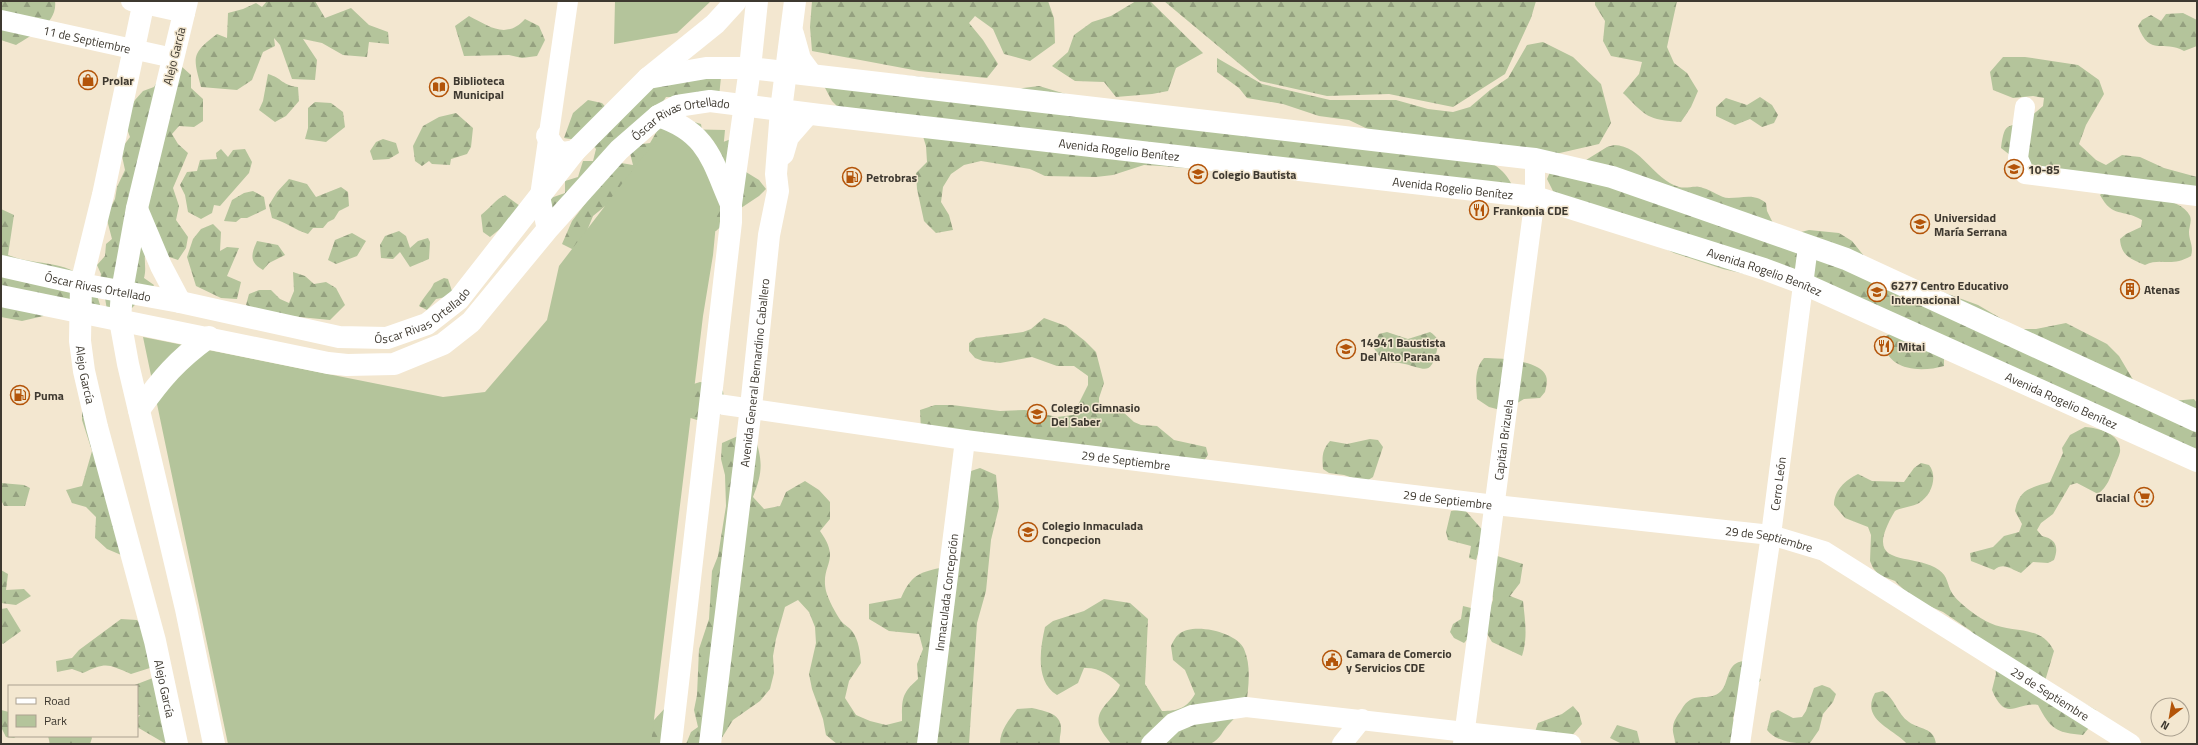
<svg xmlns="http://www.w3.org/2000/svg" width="2198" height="745" viewBox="0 0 2198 745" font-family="'Titillium Web',sans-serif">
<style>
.forest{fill:url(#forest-firs)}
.park{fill:#b4c49b}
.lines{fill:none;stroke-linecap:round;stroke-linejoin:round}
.street{stroke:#fff;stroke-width:20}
.secondary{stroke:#fff;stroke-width:22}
.primary{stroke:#fff;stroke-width:22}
.labels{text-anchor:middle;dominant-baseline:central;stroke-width:3;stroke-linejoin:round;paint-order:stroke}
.street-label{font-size:12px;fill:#3e3930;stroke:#f3e7d0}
.poi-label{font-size:12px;font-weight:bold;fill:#3e3930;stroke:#f3e7d0;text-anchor:start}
</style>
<defs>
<pattern id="forest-firs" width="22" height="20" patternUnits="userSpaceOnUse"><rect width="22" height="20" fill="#b4c49b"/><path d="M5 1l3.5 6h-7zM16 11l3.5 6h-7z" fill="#94a07f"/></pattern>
</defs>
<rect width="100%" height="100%" fill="#f3e7d0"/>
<!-- forest -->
<path class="forest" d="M 1,1 L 55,1 C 58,24 31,35 16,45 L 1,40 Z
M 267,1 L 315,1 L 325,18 L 351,8 L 369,25 L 388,32 L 389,44 L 369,42 L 367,57 L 343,55 L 322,43 L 303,39 L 317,60 L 315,80 L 292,79 L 280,45 L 274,38 L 275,46 L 263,52 L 252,80 L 237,90 L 201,87 C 193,56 191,54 217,34 L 227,38 L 228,13 L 243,9 L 256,3 L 262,7 Z
M 812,1 L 1048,1 L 1054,18 L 1055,43 L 1030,61 L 1004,54 L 993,29 L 975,16 L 969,23 L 983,40 L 998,64 L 987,78 L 919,71 L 812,51 L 810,27 Z
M 1136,1 L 1150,1 L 1203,53 L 1176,68 L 1168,91 L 1152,94 L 1116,97 L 1104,82 L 1075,81 L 1052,66 L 1068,52 L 1074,35 L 1092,22 L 1111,16 Z
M 1164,1 L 1536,1 L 1531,18 L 1505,74 L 1453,107 L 1389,94 L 1327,96 L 1260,81 Z
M 1595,1 L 1677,1 L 1667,47 L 1674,63 L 1687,73 L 1698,91 L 1691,107 L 1681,122 C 1647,120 1646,116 1623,93 L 1639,74 L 1642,62 L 1611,56 L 1603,41 L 1605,21 L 1595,5 Z
M 2183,13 L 2197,20 L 2197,46 L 2184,51 C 2163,39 2150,58 2138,26 L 2142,20 L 2151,15 L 2161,21 L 2166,14 Z
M 469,16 C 489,26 506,40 525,19 L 539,26 L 545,40 L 537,56 L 522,58 L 509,55 L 464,56 L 455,26 Z
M 1543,42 L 1573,57 L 1601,84 L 1611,123 L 1599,144 L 1551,155 L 1467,140 L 1374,132 L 1349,120 L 1319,116 L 1283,104 L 1247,98 L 1239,88 L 1217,72 L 1217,58 L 1262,84 L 1330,100 L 1396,100 L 1428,109 L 1453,112 L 1470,107 L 1490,90 L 1508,78 L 1527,45 Z
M 2003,57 L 2025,57 L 2078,65 L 2099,80 L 2104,94 L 2086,125 L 2079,144 L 2096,160 L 2106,165 L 2122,155 L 2140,157 L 2164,168 L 2197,177 L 2197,193 L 2024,166 L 2001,148 C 2005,118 2008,131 2028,118 C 2033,115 2038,110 2043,106 L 2044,98 L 2033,96 L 2013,98 L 1993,90 L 1990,72 Z
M 181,66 L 191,75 L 191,88 L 203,99 L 203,121 L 194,127 L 179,126 L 172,134 L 178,144 L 188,153 L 173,188 L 179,206 L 176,220 L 188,237 L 186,248 L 178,260 L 146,249 C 143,260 147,267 144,278 L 154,285 L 146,299 L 139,300 L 132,308 L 107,310 L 105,298 L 98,291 L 101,274 L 97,265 L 105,256 L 106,244 L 112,239 L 106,216 L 115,199 L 117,187 L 125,170 L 122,156 L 124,145 L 130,137 L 126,126 L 128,112 L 135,100 L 143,91 L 154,87 L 158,80 Z
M 882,73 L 931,78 L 1009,94 L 1023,88 L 1039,86 L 1069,95 L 1473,152 C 1496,166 1508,169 1516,196 L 1161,166 L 1144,165 L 1113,175 L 1096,177 L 1045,176 L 1030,169 L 981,161 L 964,165 L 951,174 L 943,187 L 941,202 L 949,215 L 953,230 L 936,233 L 924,221 L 917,189 L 916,173 L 927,162 L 926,146 L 921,130 L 844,113 L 832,101 L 824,86 Z
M 268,74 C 282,78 283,86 298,87 L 299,101 L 286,116 L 275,122 L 259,110 L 263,101 Z
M 721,77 L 719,97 L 666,97 L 653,117 L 549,211 L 545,200 L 565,193 L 565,181 L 578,177 L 583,161 L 593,161 L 596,149 L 590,142 L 564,138 L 573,113 L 588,100 L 602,103 L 609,111 L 659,83 Z
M 1760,97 L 1772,105 L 1778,115 L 1774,123 L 1762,127 L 1750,119 L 1735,125 L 1716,116 L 1716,107 L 1726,98 L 1747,105 Z
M 315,102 L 331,103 L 343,112 L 345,127 L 326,142 L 305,139 L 308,128 L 308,108 Z
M 456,113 L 473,128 L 471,147 L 467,154 L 451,159 L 450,165 L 432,164 L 429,161 L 422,166 L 415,161 L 413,146 L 423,126 L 439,117 Z
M 681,118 L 701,124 L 705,147 L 604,207 L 593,216 L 580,248 L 572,249 L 562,244 L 572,221 L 598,187 L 609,161 L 633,165 L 630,153 L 642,144 L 650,143 L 660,126 Z
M 383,139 L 396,143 L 399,153 L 389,159 L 373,160 L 370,151 L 376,142 Z
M 731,139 L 746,172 L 759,180 L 766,189 L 759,196 L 741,208 L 716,231 L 709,232 L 718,144 Z
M 1614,145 C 1642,146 1653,179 1679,187 C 1687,189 1695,185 1703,188 C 1712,190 1720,198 1729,198 C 1743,198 1754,193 1766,203 L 1767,211 L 1774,225 L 1793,234 L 1809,230 L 1839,233 L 1852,241 L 1872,266 L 1978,305 L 2019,329 L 2036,329 L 2066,323 L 2107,344 L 2119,356 L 2135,383 L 2162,402 L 2194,399 L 2197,403 L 2197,463 L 1944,350 L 1944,366 C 1920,373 1883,371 1884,337 L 1898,330 L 1807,288 L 1723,269 L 1674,253 L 1554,193 L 1547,179 L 1550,172 L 1586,160 L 1607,147 Z
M 221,149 L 228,157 L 233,150 L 245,149 L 252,162 L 249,173 L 220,206 L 214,205 L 212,213 L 201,219 L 188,212 L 185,195 L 180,185 L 187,172 L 197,171 L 200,160 L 217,159 L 216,153 Z
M 289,179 L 307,184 L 316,197 L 341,187 L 348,192 L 349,206 L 339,211 L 334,219 L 328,222 L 323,228 L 313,228 L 308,234 C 295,230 286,222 272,218 L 269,205 L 277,192 Z
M 2106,189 C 2125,192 2182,196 2190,216 C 2192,221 2189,227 2189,232 C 2189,241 2194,246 2191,256 C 2170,268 2162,257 2145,265 C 2131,259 2121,256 2120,239 L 2126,234 L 2141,227 L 2142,220 C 2122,208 2113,219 2100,195 Z
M 253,191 L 264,197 L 266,209 L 247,218 L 241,218 L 236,222 L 224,221 L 232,200 L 244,193 Z
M 505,195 L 520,206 L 520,213 L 490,237 L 483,232 L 481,215 C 490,208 496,199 505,195 Z
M 1,209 L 14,215 L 8,255 C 38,267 72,258 93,288 C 97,293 99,302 101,308 L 66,319 L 1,290 Z
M 213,224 L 221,232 L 220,251 L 227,247 L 239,248 L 227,276 L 241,282 L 237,299 L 221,298 L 196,286 L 187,257 L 193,239 L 201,229 Z
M 399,231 L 406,236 L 410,248 L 418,241 L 428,238 L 430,242 L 429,259 L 410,267 L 400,252 L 393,259 L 381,258 L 380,245 L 385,236 Z
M 352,233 L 366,241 L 357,256 L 336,264 L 328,260 L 335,240 Z
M 257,241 L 278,245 L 285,255 L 269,263 L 263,270 C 249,262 251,255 257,241 Z
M 293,272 L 305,276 L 314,284 L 326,282 L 336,288 L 345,305 L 330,320 L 259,313 L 246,305 L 249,294 L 259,290 L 271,290 L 280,299 L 289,303 L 294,291 Z
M 444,278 L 448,279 L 452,291 L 446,297 L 436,299 L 427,310 L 419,306 C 423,297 430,292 434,283 Z
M 1,303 L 52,314 L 22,321 L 1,317 Z
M 1044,318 L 1066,326 L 1085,341 L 1096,352 L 1104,383 L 1099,398 L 1099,406 L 1122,411 L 1134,422 L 1141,425 L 1157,426 L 1174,440 L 1206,447 L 1208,455 L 1203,462 L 921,431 L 920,410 L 935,405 L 952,405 L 1000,411 L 1025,410 L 1057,417 L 1073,415 L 1088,385 L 1088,376 L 1074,366 L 1057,366 L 1032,357 L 1000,363 L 983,361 L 975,358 L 969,351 L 969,343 L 976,338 L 1023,332 L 1031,329 Z
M 1387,332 L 1408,339 L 1430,332 C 1438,337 1439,341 1437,350 C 1431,376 1425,369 1405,364 C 1398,362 1391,363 1383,361 L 1373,347 L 1379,334 Z
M 1484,358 C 1499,358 1540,360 1546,376 C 1548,381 1546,387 1545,392 L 1540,398 L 1524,399 L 1504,411 L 1489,407 L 1477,399 C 1476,384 1474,369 1484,358 Z
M 82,379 L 126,557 L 107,549 L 95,538 L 96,517 L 86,507 L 72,503 L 66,490 L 82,486 L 92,451 L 82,420 Z
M 700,382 L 713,384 L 723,391 L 725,406 L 720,415 L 697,420 L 681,415 L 681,388 Z
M 2085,427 C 2099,428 2122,434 2120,452 C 2119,457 2116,462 2114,467 C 2110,478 2108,486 2098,494 L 2077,483 L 2070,485 L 2053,514 L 2041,523 L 2037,530 L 2042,536 C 2056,539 2059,547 2054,560 L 2048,563 L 2033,562 L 2021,573 C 2010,569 2004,562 1994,570 L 1971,561 L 1970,553 L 1993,547 L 2004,536 L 2019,532 L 2022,524 L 2015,511 C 2019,489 2030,488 2050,482 L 2063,453 L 2062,448 L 2070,435 Z
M 754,435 C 763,460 763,472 753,497 L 764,509 L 780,506 L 786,492 L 805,481 L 819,490 L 830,502 L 830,519 L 820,531 C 842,562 820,563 826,591 C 828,599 836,614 841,621 C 844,625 849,627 852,631 C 859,640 860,653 861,663 L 849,681 L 845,698 L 856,715 L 870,721 L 886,725 L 902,721 C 902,699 901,694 918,679 L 917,664 L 923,649 L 919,634 L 889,631 L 869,619 L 869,604 L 901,598 C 913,571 923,572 949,566 L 965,473 L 980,468 L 996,475 L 999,507 L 991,540 L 986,591 L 977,623 L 969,744 L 837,744 L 826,735 L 823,719 L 812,689 L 809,674 L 816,643 L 815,627 L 809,612 L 798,600 L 785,607 L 776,639 L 773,656 L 774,673 L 770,689 L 760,701 L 733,720 L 718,744 L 686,744 L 691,732 L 698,727 L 694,710 L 697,695 L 699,649 L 709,619 L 712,571 L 718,556 L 726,506 L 725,475 L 721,459 L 722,443 L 738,436 Z
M 1370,439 L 1378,440 L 1383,447 L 1373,477 L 1365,482 L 1344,475 L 1329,473 L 1323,469 C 1322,457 1322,450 1330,441 L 1347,444 Z
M 1921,463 L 1929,465 C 1938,476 1932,495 1919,503 C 1912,507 1902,507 1895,511 C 1859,571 1913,551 1939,570 C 1948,576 1947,585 1952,593 C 1958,603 1980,619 1990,623 C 2013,634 2041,624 2054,651 L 2045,681 L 2096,710 L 2098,717 L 2083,735 C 2057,733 2050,729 2038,705 C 2017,701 2006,724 1992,690 L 1996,674 L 1995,666 L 1971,631 L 1943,612 L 1913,599 L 1895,581 L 1879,575 L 1873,568 L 1870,561 L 1871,535 L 1868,527 L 1845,518 L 1834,505 C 1834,491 1845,480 1858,474 L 1872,481 L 1904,482 L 1914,468 Z
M 1,483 L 24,485 L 30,488 L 25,506 L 4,506 L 1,500 Z
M 1464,509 L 1485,533 L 1476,560 L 1469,558 L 1471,546 L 1448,540 L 1446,532 L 1451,511 Z
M 1494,555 L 1523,564 L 1520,583 L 1510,596 L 1523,601 C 1525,620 1528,638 1522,656 L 1492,642 L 1486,632 L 1487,615 L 1493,600 L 1491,572 Z
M 1,570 L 8,574 L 6,590 L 24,589 L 31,596 L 16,605 L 1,603 Z
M 1104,599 L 1130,603 L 1148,619 L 1145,684 L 1162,711 C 1178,711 1187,708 1195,694 L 1185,670 L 1173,660 L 1171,646 C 1173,642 1175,637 1179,634 C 1193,622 1237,632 1244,649 C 1252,667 1248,689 1246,707 C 1241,713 1235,717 1230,723 C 1222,731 1221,739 1210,744 L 1111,744 C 1107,738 1101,732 1099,725 C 1095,708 1115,699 1120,685 C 1111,675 1098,667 1084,668 L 1078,683 L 1057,695 C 1035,682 1040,649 1045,627 L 1053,621 L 1084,611 Z
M 1463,606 L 1471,608 L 1477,617 L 1472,634 L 1464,643 L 1454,638 L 1450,632 L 1453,624 L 1461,619 Z
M 7,608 L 21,631 L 3,644 L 1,643 L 1,609 Z
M 121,619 L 137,620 L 155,641 L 153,667 L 131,674 C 107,664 107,662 83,673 L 72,669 L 57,672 L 56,661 L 72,658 L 79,650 Z
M 1744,661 L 1756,672 L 1761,680 L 1735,711 L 1733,718 L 1740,734 L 1730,744 L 1675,743 C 1675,738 1672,732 1673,728 C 1673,722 1677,716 1680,712 C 1683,707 1685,703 1690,700 C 1700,694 1713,701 1722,690 C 1730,679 1726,663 1744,661 Z
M 158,676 L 173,744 L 166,744 L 137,727 L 137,719 L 140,715 L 137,715 L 137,686 L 132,686 Z
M 1822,685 L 1830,688 L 1836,694 L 1833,702 L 1823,714 L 1819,730 L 1810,743 C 1797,745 1775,741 1767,730 L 1771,713 L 1778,710 L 1793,718 L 1802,717 L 1806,711 L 1814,688 Z
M 1883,691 C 1895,698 1897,714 1909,722 C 1920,730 1934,727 1936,744 L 1907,744 C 1893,728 1860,720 1875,693 Z
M 1573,706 L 1579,713 L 1582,724 L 1569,739 L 1534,735 L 1538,723 L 1562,714 Z
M 666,707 L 671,744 L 615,744 L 654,720 Z
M 1032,708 C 1044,711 1061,713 1061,728 C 1061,734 1059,738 1060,744 L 1000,744 C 1000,730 1009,720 1017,709 Z
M 1,710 L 9,712 L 9,736 L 17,736 L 14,738 L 6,737 L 1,727 Z
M 1617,725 L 1637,731 L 1640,743 L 1622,744 L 1610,738 Z
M 48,736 L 91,736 L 92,738 L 90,744 L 50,744 Z"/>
<!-- park -->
<path class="park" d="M 615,1 L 711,1 L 677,33 L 614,44 Z
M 678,129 L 725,130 L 713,255 L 703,316 L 651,744 L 228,744 L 143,337 L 443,397 L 485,392 L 547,320 L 559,266 L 641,159 L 662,135 Z"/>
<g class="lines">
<!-- street -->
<g class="street">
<path d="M 131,1 L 185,13"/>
<path id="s1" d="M 1,20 L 173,58"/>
<path d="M 2025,107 L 2018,158 L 2025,174 L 2197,196"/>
<path d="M 547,230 L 540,196 L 568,1"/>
<path id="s2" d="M 711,403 L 965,440 L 1495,505 L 1771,535 L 1824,551 L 2131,744"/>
<path id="s3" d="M 927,744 L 965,440"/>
<path d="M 1151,744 L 1173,723 L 1192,715 L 1246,707 L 1571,744"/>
<path d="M 1342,744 L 1362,719"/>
<path id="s4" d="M 1463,744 L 1535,197 L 1535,159"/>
<path id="s5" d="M 1740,744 L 1771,535 L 1808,246"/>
</g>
<!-- secondary -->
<g class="secondary">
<path id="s6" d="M 144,1 L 103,195 L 81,284 L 80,341 L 84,371 L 97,427 L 155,641 L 177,744"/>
<path d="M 187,1 L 137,208 L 122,291 L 120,320 L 128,364 L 186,609 L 214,744"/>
<path d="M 547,136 C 556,150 557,155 575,151"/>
<path d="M 137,209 L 161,266 L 180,302"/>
<path id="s7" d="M 1,266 L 81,284 L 180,302 L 339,337 L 387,338 L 427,324 L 459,299 L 575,151 L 648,78 L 706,68 L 750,68 L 1535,159 L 1612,177 L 1846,259 L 2197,421"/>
<path id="s8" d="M 1,296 L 328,363 L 347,365 L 394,364 L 443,344 L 471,322 L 547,230 L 619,150 L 658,116 L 677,106 L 710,101 L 820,115 L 1535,197 L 1764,269 L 1804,284 L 2197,461"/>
<path d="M 139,410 C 161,379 177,360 209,337"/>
</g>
<!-- primary -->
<g class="primary">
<path d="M 793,34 L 800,59 L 811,74"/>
<path d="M 648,78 L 715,24 L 736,1"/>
<path d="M 658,116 C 708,132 712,161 731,204"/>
<path d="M 783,154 L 788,137 L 808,114"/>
<path d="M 671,744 L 731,222 L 731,204 L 750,68 L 757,1"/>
<path id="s9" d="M 710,744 L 751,407 L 769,235 L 778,191 L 776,174 L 781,110 L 795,1"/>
</g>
</g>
<!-- icons -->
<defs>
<symbol id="shop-ring" viewBox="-11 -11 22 22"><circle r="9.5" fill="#f3e7d0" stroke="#b35409" stroke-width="1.5"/><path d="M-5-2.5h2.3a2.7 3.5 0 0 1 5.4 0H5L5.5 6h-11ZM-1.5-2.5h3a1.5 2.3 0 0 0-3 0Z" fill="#b35409"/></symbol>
<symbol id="library-ring" viewBox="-11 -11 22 22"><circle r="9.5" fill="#f3e7d0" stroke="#b35409" stroke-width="1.5"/><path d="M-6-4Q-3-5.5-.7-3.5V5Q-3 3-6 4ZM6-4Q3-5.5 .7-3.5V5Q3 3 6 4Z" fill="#b35409"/></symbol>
<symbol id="school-ring" viewBox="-11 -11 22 22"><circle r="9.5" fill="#f3e7d0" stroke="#b35409" stroke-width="1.5"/><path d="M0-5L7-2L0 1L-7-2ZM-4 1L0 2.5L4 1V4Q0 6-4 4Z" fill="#b35409"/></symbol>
<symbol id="fuel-ring" viewBox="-11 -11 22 22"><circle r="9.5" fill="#f3e7d0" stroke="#b35409" stroke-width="1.5"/><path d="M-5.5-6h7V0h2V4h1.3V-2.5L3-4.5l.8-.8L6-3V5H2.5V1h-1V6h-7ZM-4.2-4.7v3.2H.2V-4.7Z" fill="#b35409"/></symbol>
<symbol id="restaurant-ring" viewBox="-11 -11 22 22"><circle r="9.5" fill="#f3e7d0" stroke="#b35409" stroke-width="1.5"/><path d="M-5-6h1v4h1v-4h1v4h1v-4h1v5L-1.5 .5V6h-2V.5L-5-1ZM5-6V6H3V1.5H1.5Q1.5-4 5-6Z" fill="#b35409"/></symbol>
<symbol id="university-ring" viewBox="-11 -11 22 22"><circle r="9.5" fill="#f3e7d0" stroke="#b35409" stroke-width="1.5"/><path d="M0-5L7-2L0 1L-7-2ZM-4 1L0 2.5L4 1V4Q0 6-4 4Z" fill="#b35409"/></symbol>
<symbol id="building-ring" viewBox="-11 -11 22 22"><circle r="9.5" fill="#f3e7d0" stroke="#b35409" stroke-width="1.5"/><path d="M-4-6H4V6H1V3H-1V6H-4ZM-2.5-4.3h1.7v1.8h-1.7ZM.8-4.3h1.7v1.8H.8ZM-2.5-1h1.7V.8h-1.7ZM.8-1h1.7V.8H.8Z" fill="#b35409"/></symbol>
<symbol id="supermarket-ring" viewBox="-11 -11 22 22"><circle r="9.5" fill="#f3e7d0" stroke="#b35409" stroke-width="1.5"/><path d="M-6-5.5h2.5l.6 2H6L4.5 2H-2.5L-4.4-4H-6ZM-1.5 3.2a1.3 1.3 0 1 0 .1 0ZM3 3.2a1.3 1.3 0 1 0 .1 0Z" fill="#b35409"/></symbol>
<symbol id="civic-ring" viewBox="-11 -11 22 22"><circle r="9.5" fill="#f3e7d0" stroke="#b35409" stroke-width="1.5"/><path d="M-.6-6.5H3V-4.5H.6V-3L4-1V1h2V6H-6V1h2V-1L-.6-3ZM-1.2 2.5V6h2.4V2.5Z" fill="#b35409"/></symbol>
</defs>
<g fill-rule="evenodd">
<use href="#shop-ring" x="77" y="69" width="22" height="22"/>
<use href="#library-ring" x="428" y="76" width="22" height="22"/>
<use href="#school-ring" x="2003" y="158" width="22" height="22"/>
<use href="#school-ring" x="1187" y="163" width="22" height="22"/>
<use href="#fuel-ring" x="841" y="166" width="22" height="22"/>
<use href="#restaurant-ring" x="1468" y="199" width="22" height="22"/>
<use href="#university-ring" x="1909" y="213" width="22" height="22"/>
<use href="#building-ring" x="2119" y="278" width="22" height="22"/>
<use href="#school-ring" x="1866" y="281" width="22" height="22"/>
<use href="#restaurant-ring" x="1873" y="335" width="22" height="22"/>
<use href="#school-ring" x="1335" y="338" width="22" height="22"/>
<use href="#fuel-ring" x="9" y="384" width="22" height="22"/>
<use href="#school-ring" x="1026" y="403" width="22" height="22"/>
<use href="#supermarket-ring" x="2133" y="486" width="22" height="22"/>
<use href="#school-ring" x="1017" y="521" width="22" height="22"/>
<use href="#civic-ring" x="1321" y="649" width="22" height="22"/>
</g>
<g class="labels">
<!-- street labels -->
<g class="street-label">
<text stroke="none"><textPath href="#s1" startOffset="88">11 de Septiembre</textPath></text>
<text transform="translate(174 56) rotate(-76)">Alejo García</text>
<text stroke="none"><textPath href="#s8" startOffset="788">Óscar Rivas Ortellado</textPath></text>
<text stroke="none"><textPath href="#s8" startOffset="1234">Avenida Rogelio Benítez</textPath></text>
<text stroke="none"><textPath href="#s8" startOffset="1570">Avenida Rogelio Benítez</textPath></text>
<text stroke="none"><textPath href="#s8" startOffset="1894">Avenida Rogelio Benítez</textPath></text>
<text stroke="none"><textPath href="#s7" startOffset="99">Óscar Rivas Ortellado</textPath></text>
<text stroke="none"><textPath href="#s7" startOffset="435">Óscar Rivas Ortellado</textPath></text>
<text stroke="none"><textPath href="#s9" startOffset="374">Avenida General Bernardino Caballero</textPath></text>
<text stroke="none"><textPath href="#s6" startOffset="381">Alejo García</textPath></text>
<text stroke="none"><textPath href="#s8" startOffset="2218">Avenida Rogelio Benítez</textPath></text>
<text stroke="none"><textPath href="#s4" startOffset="307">Capitán Brizuela</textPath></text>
<text stroke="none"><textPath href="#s2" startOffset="419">29 de Septiembre</textPath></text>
<text stroke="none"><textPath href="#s5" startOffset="263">Cerro León</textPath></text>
<text stroke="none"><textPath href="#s2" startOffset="743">29 de Septiembre</textPath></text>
<text stroke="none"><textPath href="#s2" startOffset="1067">29 de Septiembre</textPath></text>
<text stroke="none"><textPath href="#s3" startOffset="153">Inmaculada Concepción</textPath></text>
<text stroke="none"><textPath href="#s6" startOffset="705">Alejo García</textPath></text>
<text stroke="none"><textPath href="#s2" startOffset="1391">29 de Septiembre</textPath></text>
</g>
<!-- poi labels -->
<g class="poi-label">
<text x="102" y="80">Prolar</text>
<text x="453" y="80">Biblioteca<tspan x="453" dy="14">Municipal</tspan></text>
<text x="2028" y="169">10-85</text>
<text x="1212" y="174">Colegio Bautista</text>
<text x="866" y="177">Petrobras</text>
<text x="1493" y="210">Frankonia CDE</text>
<text x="1934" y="217">Universidad<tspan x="1934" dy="14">María Serrana</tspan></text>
<text x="1891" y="285">6277 Centro Educativo<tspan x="1891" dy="14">Internacional</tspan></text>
<text x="2144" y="289">Atenas</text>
<text x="1360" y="342">14941 Baustista<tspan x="1360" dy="14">Del Alto Parana</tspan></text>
<text x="1898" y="346">Mitai</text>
<text x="34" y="395">Puma</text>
<text x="1051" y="407">Colegio Gimnasio<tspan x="1051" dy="14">Del Saber</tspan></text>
<text x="2130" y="497" text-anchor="end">Glacial</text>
<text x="1042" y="525">Colegio Inmaculada<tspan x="1042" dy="14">Concpecion</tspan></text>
<text x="1346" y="653">Camara de Comercio<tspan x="1346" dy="14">y Servicios CDE</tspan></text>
</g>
</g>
<!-- border -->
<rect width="2198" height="745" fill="none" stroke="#3e3930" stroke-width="4"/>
<!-- legend -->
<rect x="8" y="685" width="130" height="52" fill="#f3e7d0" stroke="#aba190"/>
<rect x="16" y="698" width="20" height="6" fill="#ffffff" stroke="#aba190"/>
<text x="44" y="705" font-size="12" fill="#3e3930">Road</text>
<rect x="16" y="715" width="20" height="12" fill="#b4c49b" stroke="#aba190"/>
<text x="44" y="725" font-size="12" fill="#3e3930">Park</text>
<!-- north arrow -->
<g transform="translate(2170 717) rotate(211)"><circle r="19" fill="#f3e7d0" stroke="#aba190"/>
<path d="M0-3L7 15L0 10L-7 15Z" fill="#b35409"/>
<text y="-6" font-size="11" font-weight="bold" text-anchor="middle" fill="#3e3930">N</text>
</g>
</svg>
